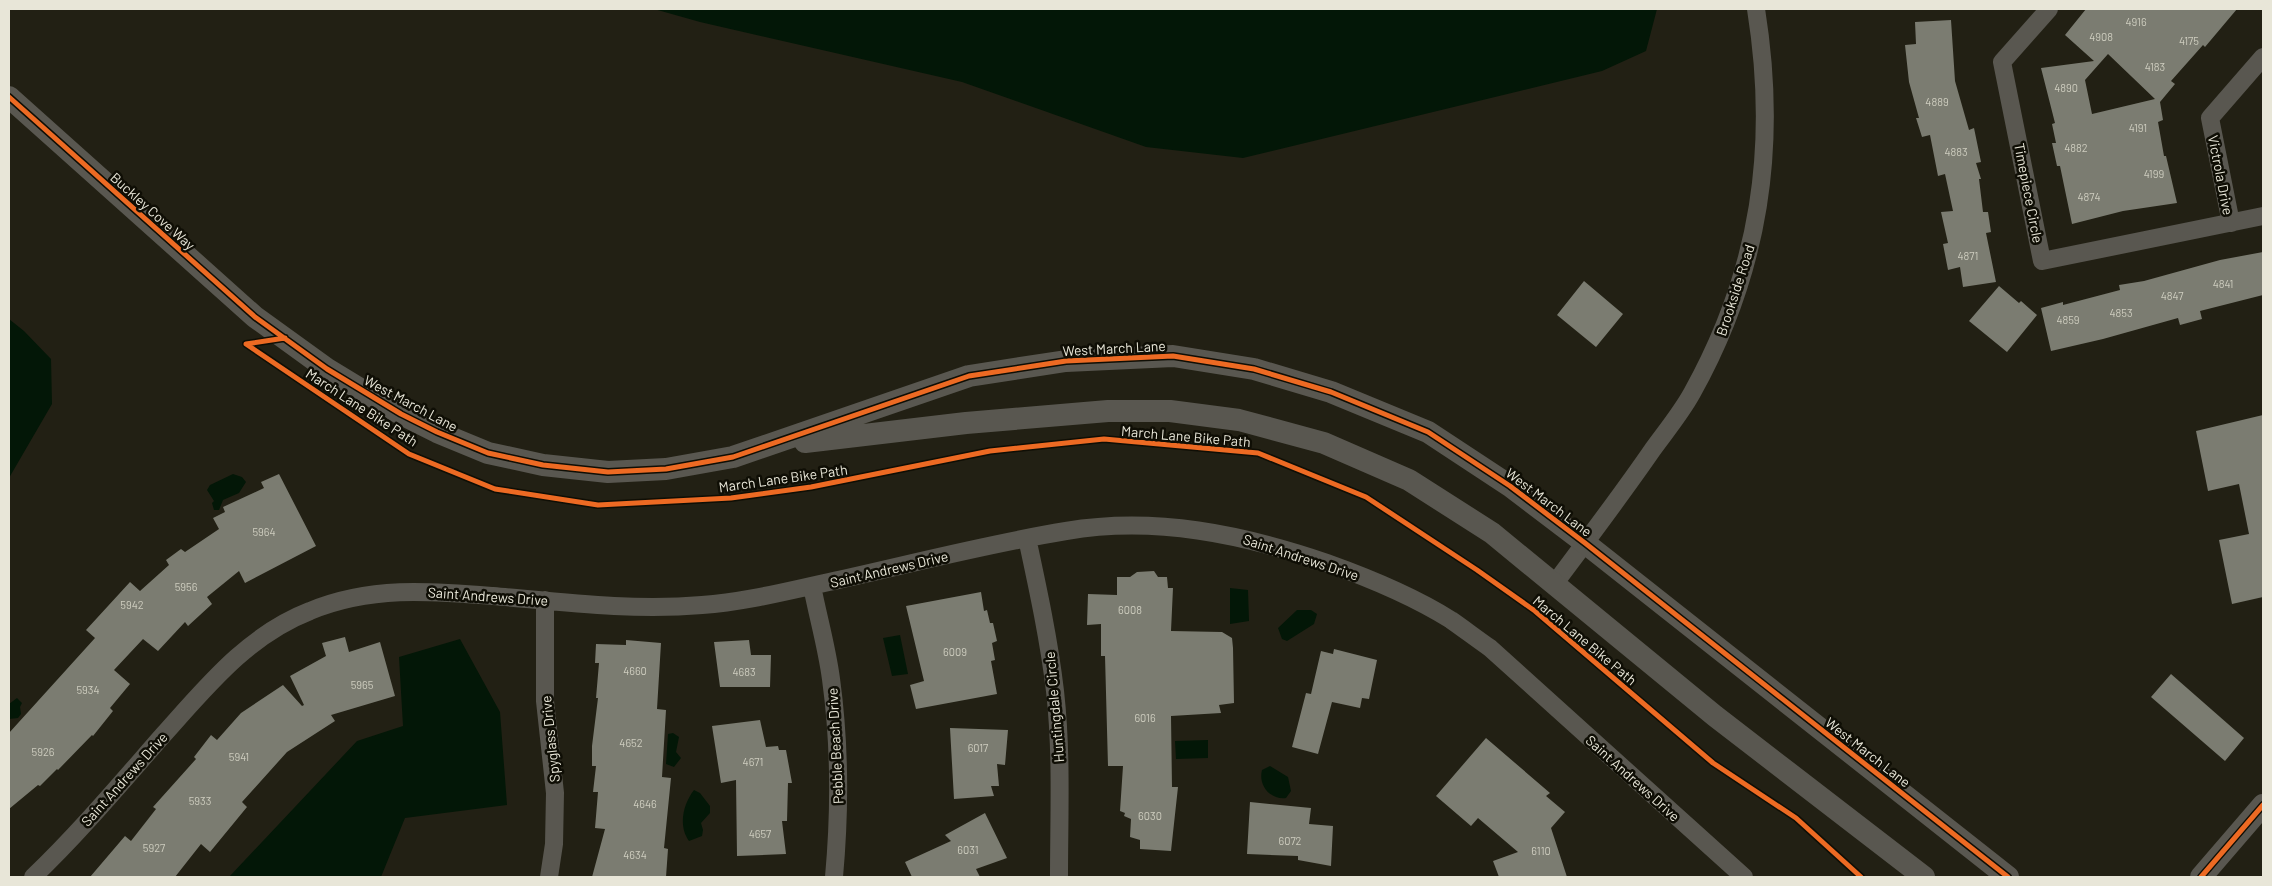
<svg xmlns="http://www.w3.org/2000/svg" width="2272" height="886" viewBox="0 0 2272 886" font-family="Barlow,sans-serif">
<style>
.water{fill:#031707}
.building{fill:#7b7c71;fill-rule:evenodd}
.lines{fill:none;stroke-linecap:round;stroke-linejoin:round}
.minor{stroke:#595750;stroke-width:18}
.tertiary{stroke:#595750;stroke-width:22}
.cycleway-casing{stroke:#0f0e05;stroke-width:8}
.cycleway{stroke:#ed6a23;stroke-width:5}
.labels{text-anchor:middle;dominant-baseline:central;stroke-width:5;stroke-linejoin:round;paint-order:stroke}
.number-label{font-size:11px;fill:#cdccbe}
.street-label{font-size:14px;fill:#e8e6d8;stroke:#0f0e05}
</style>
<rect width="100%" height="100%" fill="#222014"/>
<!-- water -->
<path class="water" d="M 654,9 L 1657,9 L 1646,51 L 1602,71 L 1243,158 L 1146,147 L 962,82 L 700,22 Z
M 9,319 L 24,331 L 51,359 L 52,404 L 9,478 Z
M 233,474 L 242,477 L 246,482 L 239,493 L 223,500 L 219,510 L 214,510 L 212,503 L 214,501 L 207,490 L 210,485 Z
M 1230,588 L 1248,590 L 1249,621 L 1230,624 Z
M 1297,610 L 1311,610 L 1317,614 L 1314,624 L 1287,641 L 1282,639 L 1278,628 Z
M 900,635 L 908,674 L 892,676 L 883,638 Z
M 460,639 L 500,712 L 507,805 L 405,818 L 381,877 L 229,877 L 357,741 L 403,726 L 399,657 Z
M 17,698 L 22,703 L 20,707 L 21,714 L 18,718 L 9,719 L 9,704 Z
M 673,733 L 679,737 L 676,752 L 681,758 L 674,767 L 666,764 L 668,734 Z
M 1208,740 L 1208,758 L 1176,759 L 1175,741 Z
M 1270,766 L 1288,777 L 1291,791 L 1286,798 C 1270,800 1258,785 1262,770 Z
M 694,790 L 700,793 L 710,806 L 710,813 L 701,823 L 703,830 L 702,836 L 689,841 C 678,826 683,804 694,790 Z"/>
<!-- building -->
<path class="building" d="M 2086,9 L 2237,9 L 2205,47 L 2203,45 L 2171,81 L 2175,84 L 2160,102 L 2163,120 L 2158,122 L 2164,156 L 2166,156 L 2177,203 L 2123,211 L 2072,224 L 2060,166 L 2057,166 L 2052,143 L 2056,143 L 2052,124 L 2055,123 L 2041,68 L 2094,61 L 2065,35 ZM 2108,54 L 2155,99 L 2092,114 L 2085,80 Z
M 1951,20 L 1955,81 L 1969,130 L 1974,128 L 1981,162 L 1976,163 L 1981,179 L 1979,179 L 1983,212 L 1988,212 L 1991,232 L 1986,233 L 1996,282 L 1963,287 L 1960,267 L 1948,270 L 1943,244 L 1948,243 L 1941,212 L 1953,211 L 1945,174 L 1938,176 L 1930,135 L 1922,137 L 1916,118 L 1919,118 L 1909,82 L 1905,45 L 1916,44 L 1915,22 Z
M 2263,252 L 2263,295 L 2200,311 L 2202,319 L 2180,325 L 2178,318 L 2103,339 L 2051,351 L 2041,308 L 2063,302 L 2063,305 L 2120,290 L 2119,285 L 2144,281 L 2220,260 Z
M 1584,281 L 1623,314 L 1596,347 L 1557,315 Z
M 1999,286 L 2019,303 L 2021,301 L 2037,315 L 2007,352 L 1969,321 Z
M 2263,415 L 2263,597 L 2232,604 L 2219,540 L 2249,534 L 2239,484 L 2208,491 L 2196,431 Z
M 279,474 L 316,546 L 245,583 L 239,571 L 207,597 L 212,604 L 188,626 L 185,622 L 158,651 L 143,639 L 114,670 L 130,684 L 110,708 L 113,711 L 93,736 L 92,735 L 58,770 L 57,769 L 40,786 L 38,785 L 9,809 L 9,733 L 95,638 L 86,630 L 130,582 L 140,591 L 169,565 L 166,560 L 181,549 L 185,552 L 219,529 L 213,518 L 225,512 L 223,507 L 264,488 L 261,482 Z
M 1154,571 L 1158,577 L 1167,577 L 1168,588 L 1173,588 L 1171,631 L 1222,632 L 1232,638 L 1233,648 L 1234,703 L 1219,705 L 1221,713 L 1171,716 L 1172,787 L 1178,787 L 1171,851 L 1140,849 L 1140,840 L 1130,837 L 1131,819 L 1124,816 L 1125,813 L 1120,811 L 1123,766 L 1108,766 L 1105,656 L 1101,656 L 1101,624 L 1087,625 L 1088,594 L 1117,595 L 1117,577 L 1130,577 L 1137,572 Z
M 981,592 L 984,611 L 987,610 L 990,623 L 993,623 L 997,641 L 992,643 L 995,660 L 991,661 L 997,694 L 916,709 L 910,685 L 924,681 L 906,606 Z
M 345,637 L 349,652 L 380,642 L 395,696 L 331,715 L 335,721 L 287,752 L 242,802 L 247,807 L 210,852 L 201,844 L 175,877 L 90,877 L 125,836 L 131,841 L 156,809 L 153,807 L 196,759 L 194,757 L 211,735 L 217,740 L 241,713 L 283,685 L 302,706 L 304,705 L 290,676 L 326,656 L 322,643 Z
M 626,640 L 661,643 L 657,709 L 666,710 L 662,777 L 671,778 L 664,848 L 668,849 L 666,877 L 592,877 L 605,829 L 595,828 L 598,792 L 593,792 L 596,766 L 592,766 L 592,746 L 598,698 L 596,698 L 599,663 L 595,663 L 596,644 L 626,645 Z
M 749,640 L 751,655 L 771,655 L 770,687 L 720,687 L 714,642 Z
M 1334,649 L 1377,660 L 1369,699 L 1362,698 L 1360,708 L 1332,702 L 1318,754 L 1292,747 L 1306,693 L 1311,694 L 1321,651 L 1333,654 Z
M 2171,674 L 2244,738 L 2225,761 L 2151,697 Z
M 760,720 L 766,747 L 778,746 L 779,750 L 786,750 L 792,783 L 788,783 L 787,821 L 782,821 L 786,854 L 737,856 L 736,780 L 721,783 L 712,726 Z
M 950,728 L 1008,730 L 1005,765 L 997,764 L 999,786 L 991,786 L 994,796 L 954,799 Z
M 1486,738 L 1550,793 L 1546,796 L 1565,812 L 1551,828 L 1567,877 L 1499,877 L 1493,861 L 1518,852 L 1478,818 L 1471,826 L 1436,796 Z
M 1250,802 L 1311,808 L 1309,824 L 1333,826 L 1331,866 L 1298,860 L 1298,856 L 1247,854 Z
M 985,813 L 1007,858 L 976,869 L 980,877 L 912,877 L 905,862 L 951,841 L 945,835 Z"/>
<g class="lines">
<!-- minor -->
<path class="minor" d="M 2049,9 L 2002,62 L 2042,261 L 2263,216
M 2231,223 L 2210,118 L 2263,57
M 1027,538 C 1038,589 1049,640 1055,691 C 1062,753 1059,815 1059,877
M 1555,583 C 1588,539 1622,494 1653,449 C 1666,431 1681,413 1692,393 C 1760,271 1778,146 1756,9
M 812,586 C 818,617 827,648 831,679 C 840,745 840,811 834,877
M 545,600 L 545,701 L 555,793 L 554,844 L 549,877
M 33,877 C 79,833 121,783 164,734 C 207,686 248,635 310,611 C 370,586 430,591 493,596 C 562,602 632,611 702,605 C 745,602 787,591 829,582 C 907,565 986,544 1066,531 C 1155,516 1242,534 1327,563 C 1369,578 1413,596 1451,620 C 1464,629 1477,639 1490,648 L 1744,877"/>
<!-- tertiary -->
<path class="tertiary" d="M 9,97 L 255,317 L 327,369 L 401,414 L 437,432 L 488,453 L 543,465 L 608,472 L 666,469 L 733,457 L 969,376 L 1066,361 L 1173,356 L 1254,369 L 1331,392 L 1428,432 L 1510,486 L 1585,543 L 2008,877
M 805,442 L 966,423 L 1108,411 L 1170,411 L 1239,420 L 1324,443 L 1409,480 L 1492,533 L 1715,716 L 1924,877
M 2201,877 L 2263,805"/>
<defs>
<path id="cycleway" d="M 9,97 L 255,317 L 327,369 L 401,414 L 437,432 L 488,453 L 543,465 L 608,472 L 666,469 L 733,457 L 969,376 L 1066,361 L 1173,356 L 1254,369 L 1331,392 L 1428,432 L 1510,486 L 1585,543 L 2008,877
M 285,338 L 246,344 L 409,454 L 495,489 L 598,505 L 731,498 L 811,487 L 990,451 L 1104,439 L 1258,453 L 1366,497 L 1477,570 L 1535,611 L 1713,763 L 1796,818 L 1861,877
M 2201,877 L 2263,805"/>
</defs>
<!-- cycleway casing -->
<use href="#cycleway" class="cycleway-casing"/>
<!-- cycleway -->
<use href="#cycleway" class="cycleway"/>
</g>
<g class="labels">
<!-- number labels -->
<g class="number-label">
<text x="2136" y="21">4916</text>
<text x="2101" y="36">4908</text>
<text x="2189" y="40">4175</text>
<text x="2155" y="66">4183</text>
<text x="2066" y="87">4890</text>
<text x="1937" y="101">4889</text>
<text x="2138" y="127">4191</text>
<text x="2076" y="147">4882</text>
<text x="1956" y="151">4883</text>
<text x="2154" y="173">4199</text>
<text x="2089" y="196">4874</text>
<text x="1968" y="255">4871</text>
<text x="2223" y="283">4841</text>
<text x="2172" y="295">4847</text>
<text x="2121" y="312">4853</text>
<text x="2068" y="319">4859</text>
<text x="264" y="531">5964</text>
<text x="186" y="586">5956</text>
<text x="132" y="604">5942</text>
<text x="1130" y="609">6008</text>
<text x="955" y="651">6009</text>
<text x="635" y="670">4660</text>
<text x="744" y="671">4683</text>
<text x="362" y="684">5965</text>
<text x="88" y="689">5934</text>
<text x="1145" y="717">6016</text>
<text x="631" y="742">4652</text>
<text x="978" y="747">6017</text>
<text x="43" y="751">5926</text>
<text x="239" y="756">5941</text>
<text x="753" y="761">4671</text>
<text x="200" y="800">5933</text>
<text x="645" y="803">4646</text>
<text x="1150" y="815">6030</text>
<text x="760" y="833">4657</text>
<text x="1290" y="840">6072</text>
<text x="154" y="847">5927</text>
<text x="968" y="849">6031</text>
<text x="1541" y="850">6110</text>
<text x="635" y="854">4634</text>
</g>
<!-- street labels -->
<g class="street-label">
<text transform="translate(2221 175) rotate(79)">Victrola Drive</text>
<text transform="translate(2029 193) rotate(79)">Timepiece Circle</text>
<text transform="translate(153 211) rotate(42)">Buckley Cove Way</text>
<text transform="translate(1735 290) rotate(-72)">Brookside Road</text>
<text transform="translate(1114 348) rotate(-3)">West March Lane</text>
<text transform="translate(411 403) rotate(28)">West March Lane</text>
<text transform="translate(362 407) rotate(33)">March Lane Bike Path</text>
<text transform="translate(1186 436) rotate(5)">March Lane Bike Path</text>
<text transform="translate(783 478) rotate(-8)">March Lane Bike Path</text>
<text transform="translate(1549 502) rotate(37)">West March Lane</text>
<text transform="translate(1301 557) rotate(18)">Saint Andrews Drive</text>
<text transform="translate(889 569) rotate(-13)">Saint Andrews Drive</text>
<text transform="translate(488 596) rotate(4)">Saint Andrews Drive</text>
<text transform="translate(1585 640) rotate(40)">March Lane Bike Path</text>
<text transform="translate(1054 707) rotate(-95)">Huntingdale Circle</text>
<text transform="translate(550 739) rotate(-96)">Spyglass Drive</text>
<text transform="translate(835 746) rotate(-93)">Pebble Beach Drive</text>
<text transform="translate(1868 752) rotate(38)">West March Lane</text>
<text transform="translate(1633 778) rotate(42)">Saint Andrews Drive</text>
<text transform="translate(124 779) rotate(-48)">Saint Andrews Drive</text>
</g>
</g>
<!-- border -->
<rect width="2272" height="886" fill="none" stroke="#e8e6d8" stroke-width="20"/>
</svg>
